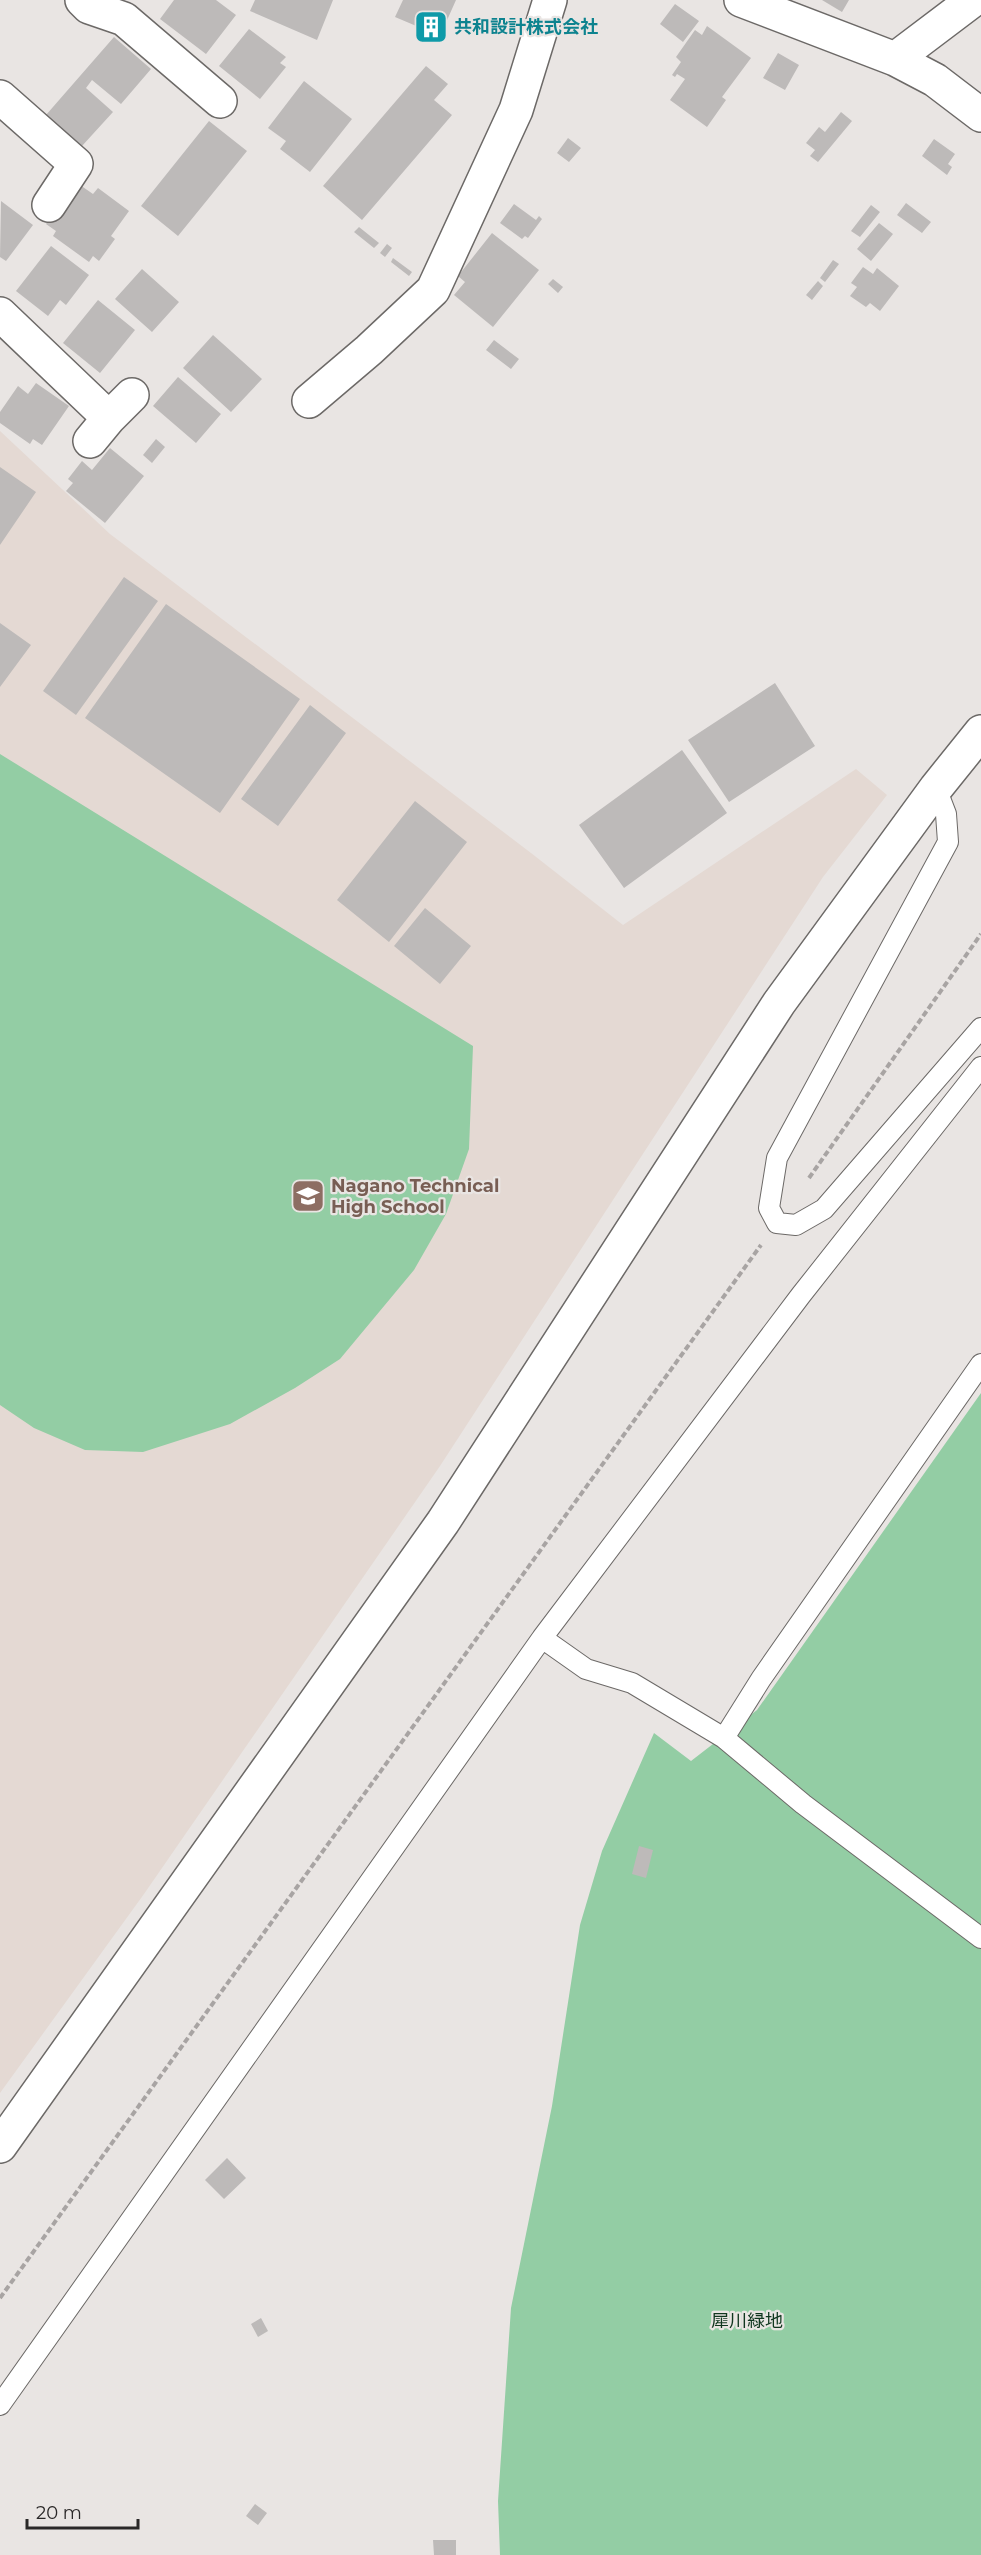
<svg xmlns="http://www.w3.org/2000/svg" width="981" height="2555" viewBox="0 0 981 2555" font-family="Montserrat,'Noto Sans JP',sans-serif">
<style>
.built{fill:#e4d9d3}
.green{fill:#93cda4}
.building{fill:#bdbab9}
.lines{fill:none;stroke-linecap:round;stroke-linejoin:round}
.service-casing{stroke:#6c6967;stroke-width:22}
.minor-casing{stroke:#6c6967;stroke-width:36}
.tertiary-casing{stroke:#6c6967;stroke-width:36}
.path{stroke:#a8a4a3;stroke-width:4;stroke-dasharray:6 3;stroke-linecap:butt}
.service{stroke:#fff;stroke-width:20}
.minor{stroke:#fff;stroke-width:33}
.tertiary{stroke:#fff;stroke-width:33}
.labels{text-anchor:middle;dominant-baseline:central;stroke-width:4.5;stroke-linejoin:round;paint-order:stroke}
.culture-label{font-size:18px;font-weight:bold;fill:#0d838f;stroke:#e9e5e3;text-anchor:start}
.education-label{font-size:18px;font-weight:bold;fill:#785e54;stroke:#e9e5e3;text-anchor:start}
.park-label{font-size:18px;fill:#10371f;stroke:#e9e5e3}
</style>
<rect width="100%" height="100%" fill="#e9e5e3"/>
<!-- built -->
<path class="built" d="M 0,431 L 110,534 L 531,853 L 623,925 L 856,769 L 887,795 L 823,877 L 440,1466 L 144,1894 L 0,2093 Z"/>
<!-- green -->
<path class="green" d="M 0,754 L 473,1046 L 469,1149 L 446,1214 L 414,1270 L 340,1359 L 295,1388 L 230,1424 L 143,1452 L 85,1450 L 34,1428 L 0,1405 Z
M 981,1393 L 981,2555 L 500,2555 L 498,2501 L 511,2308 L 552,2106 L 580,1925 L 602,1851 L 654,1733 L 691,1761 L 757,1710 Z"/>
<!-- building -->
<path class="building" d="M 174,0 L 216,0 L 236,15 L 206,54 L 160,19 Z
M 255,0 L 333,0 L 317,40 L 250,11 Z
M 403,0 L 456,0 L 440,36 L 395,17 Z
M 822,0 L 849,0 L 842,12 Z
M 675,4 L 699,21 L 683,42 L 660,24 Z
M 707,26 L 751,58 L 722,97 L 726,100 L 707,127 L 670,100 L 685,79 L 677,74 L 675,77 L 672,75 L 681,62 L 676,57 L 695,30 L 702,35 Z
M 249,29 L 286,57 L 280,63 L 286,67 L 260,99 L 219,66 Z
M 114,37 L 151,69 L 121,104 L 92,80 L 86,88 L 113,112 L 82,146 L 46,115 Z
M 778,53 L 799,65 L 785,90 L 763,78 Z
M 426,66 L 448,84 L 434,100 L 452,115 L 362,220 L 323,186 Z
M 304,81 L 352,119 L 310,172 L 280,149 L 286,141 L 268,128 Z
M 841,112 L 852,121 L 818,162 L 810,156 L 815,150 L 806,143 L 819,127 L 825,132 Z
M 209,121 L 247,151 L 178,236 L 141,206 Z
M 568,138 L 581,148 L 569,162 L 557,153 Z
M 934,139 L 955,154 L 948,164 L 952,167 L 947,175 L 922,156 Z
M 80,185 L 93,194 L 98,188 L 129,211 L 111,236 L 115,239 L 99,261 L 93,256 L 89,262 L 53,236 L 56,231 L 46,224 L 62,202 Z
M 1,201 L 33,225 L 6,261 L 0,257 Z
M 906,203 L 931,222 L 922,233 L 897,215 Z
M 514,204 L 536,220 L 539,216 L 542,219 L 528,238 L 525,236 L 522,239 L 500,223 Z
M 871,205 L 880,212 L 860,237 L 851,231 Z
M 879,223 L 893,234 L 871,261 L 857,249 Z
M 359,227 L 379,243 L 374,248 L 354,232 Z
M 492,233 L 539,270 L 493,327 L 454,295 L 465,282 L 458,276 Z
M 387,244 L 392,248 L 385,257 L 380,253 Z
M 51,246 L 89,275 L 66,305 L 60,300 L 48,316 L 16,291 Z
M 393,258 L 412,272 L 409,276 L 391,262 Z
M 833,260 L 839,264 L 825,282 L 820,278 Z
M 863,267 L 873,274 L 877,268 L 899,286 L 880,311 L 870,303 L 866,307 L 850,296 L 857,287 L 851,283 Z
M 142,269 L 179,302 L 152,332 L 115,299 Z
M 553,279 L 563,287 L 558,293 L 548,284 Z
M 818,281 L 823,286 L 812,300 L 806,295 Z
M 98,300 L 135,330 L 100,373 L 63,343 Z
M 213,335 L 262,379 L 231,412 L 183,368 Z
M 494,340 L 519,359 L 511,369 L 486,350 Z
M 178,377 L 221,414 L 196,443 L 153,406 Z
M 36,383 L 69,406 L 42,445 L 33,439 L 30,444 L 0,423 L 0,412 L 18,386 L 28,394 Z
M 156,439 L 165,447 L 152,463 L 143,455 Z
M 110,448 L 144,476 L 105,523 L 66,491 L 73,483 L 68,479 L 82,461 L 92,470 Z
M 0,467 L 36,492 L 0,545 Z
M 124,577 L 158,601 L 76,715 L 43,691 Z
M 166,604 L 300,699 L 220,813 L 85,718 Z
M 0,623 L 31,645 L 0,687 Z
M 775,683 L 815,746 L 729,802 L 688,740 Z
M 310,705 L 346,733 L 278,826 L 241,799 Z
M 682,750 L 727,813 L 624,888 L 579,825 Z
M 415,801 L 467,842 L 389,942 L 337,900 Z
M 425,908 L 471,946 L 440,984 L 394,946 Z
M 639,1846 L 653,1850 L 646,1878 L 632,1874 Z
M 227,2158 L 246,2178 L 224,2199 L 205,2180 Z
M 261,2318 L 268,2331 L 258,2337 L 251,2324 Z
M 255,2504 L 267,2513 L 258,2525 L 246,2516 Z
M 433,2540 L 456,2540 L 456,2555 L 434,2555 Z"/>
<g class="lines">
<defs>
<path id="service" d="M 936,788 L 946,814 L 948,842 L 777,1158 L 769,1208 L 777,1223 L 796,1225 L 824,1209 L 981,1028
M 981,1364 L 761,1679 L 724,1738 L 803,1804 L 981,1938
M 542,1638 L 586,1669 L 632,1683 L 724,1738
M 0,2405 L 542,1638 L 801,1295 L 981,1067"/>
<path id="minor" d="M 82,0 L 89,7 L 124,19 L 220,101
M 741,0 L 895,59 L 935,80 L 981,115
M 895,59 L 973,0
M 0,97 L 76,164 L 49,205
M 0,314 L 109,418 L 90,441
M 309,401 L 369,350 L 433,290 L 516,110 L 550,0
M 109,418 L 132,395"/>
<path id="tertiary" d="M 0,2146 L 443,1522 L 779,1003 L 936,788 L 981,732"/>
</defs>
<!-- service casing -->
<use href="#service" class="service-casing"/>
<!-- minor casing -->
<use href="#minor" class="minor-casing"/>
<!-- tertiary casing -->
<use href="#tertiary" class="tertiary-casing"/>
<!-- path -->
<path class="path" d="M 809,1178 L 981,934
M 0,2298 L 761,1245"/>
<!-- service -->
<use href="#service" class="service"/>
<!-- minor -->
<use href="#minor" class="minor"/>
<!-- tertiary -->
<use href="#tertiary" class="tertiary"/>
</g>
<!-- icons -->
<defs>
<symbol id="building-square" viewBox="-11 -11 22 22"><rect x="-9" y="-9" width="18" height="18" rx="4" fill="#0f9aa8" stroke="#e9e5e3"/><path d="M-4-6H4V6H1V3H-1V6H-4ZM-2.5-4.3h1.7v1.8h-1.7ZM.8-4.3h1.7v1.8H.8ZM-2.5-1h1.7V.8h-1.7ZM.8-1h1.7V.8H.8Z" fill="#fff"/></symbol>
<symbol id="school-square" viewBox="-11 -11 22 22"><rect x="-9" y="-9" width="18" height="18" rx="4" fill="#8d6e63" stroke="#e9e5e3"/><path d="M0-5L7-2L0 1L-7-2ZM-4 1L0 2.5L4 1V4Q0 6-4 4Z" fill="#fff"/></symbol>
</defs>
<g fill-rule="evenodd">
<use href="#building-square" x="412" y="8" width="38" height="38"/>
<use href="#school-square" x="289" y="1177" width="38" height="38"/>
</g>
<g class="labels">
<!-- culture labels -->
<g class="culture-label">
<text x="454" y="27">共和設計株式会社</text>
</g>
<!-- education labels -->
<g class="education-label">
<text x="331" y="1186">Nagano Technical<tspan x="331" dy="21">High School</tspan></text>
</g>
<!-- park labels -->
<g class="park-label">
<text x="747" y="2321">犀川緑地</text>
</g>
</g>
<!-- scale -->
<path d="M27 2519v9h111v-9" fill="none" stroke="#2a2828" stroke-width="3"/>
<text x="36" y="2519" font-size="18" fill="#2a2828" stroke="#e9e5e3" stroke-width="4.5" paint-order="stroke">20 m</text>
</svg>
